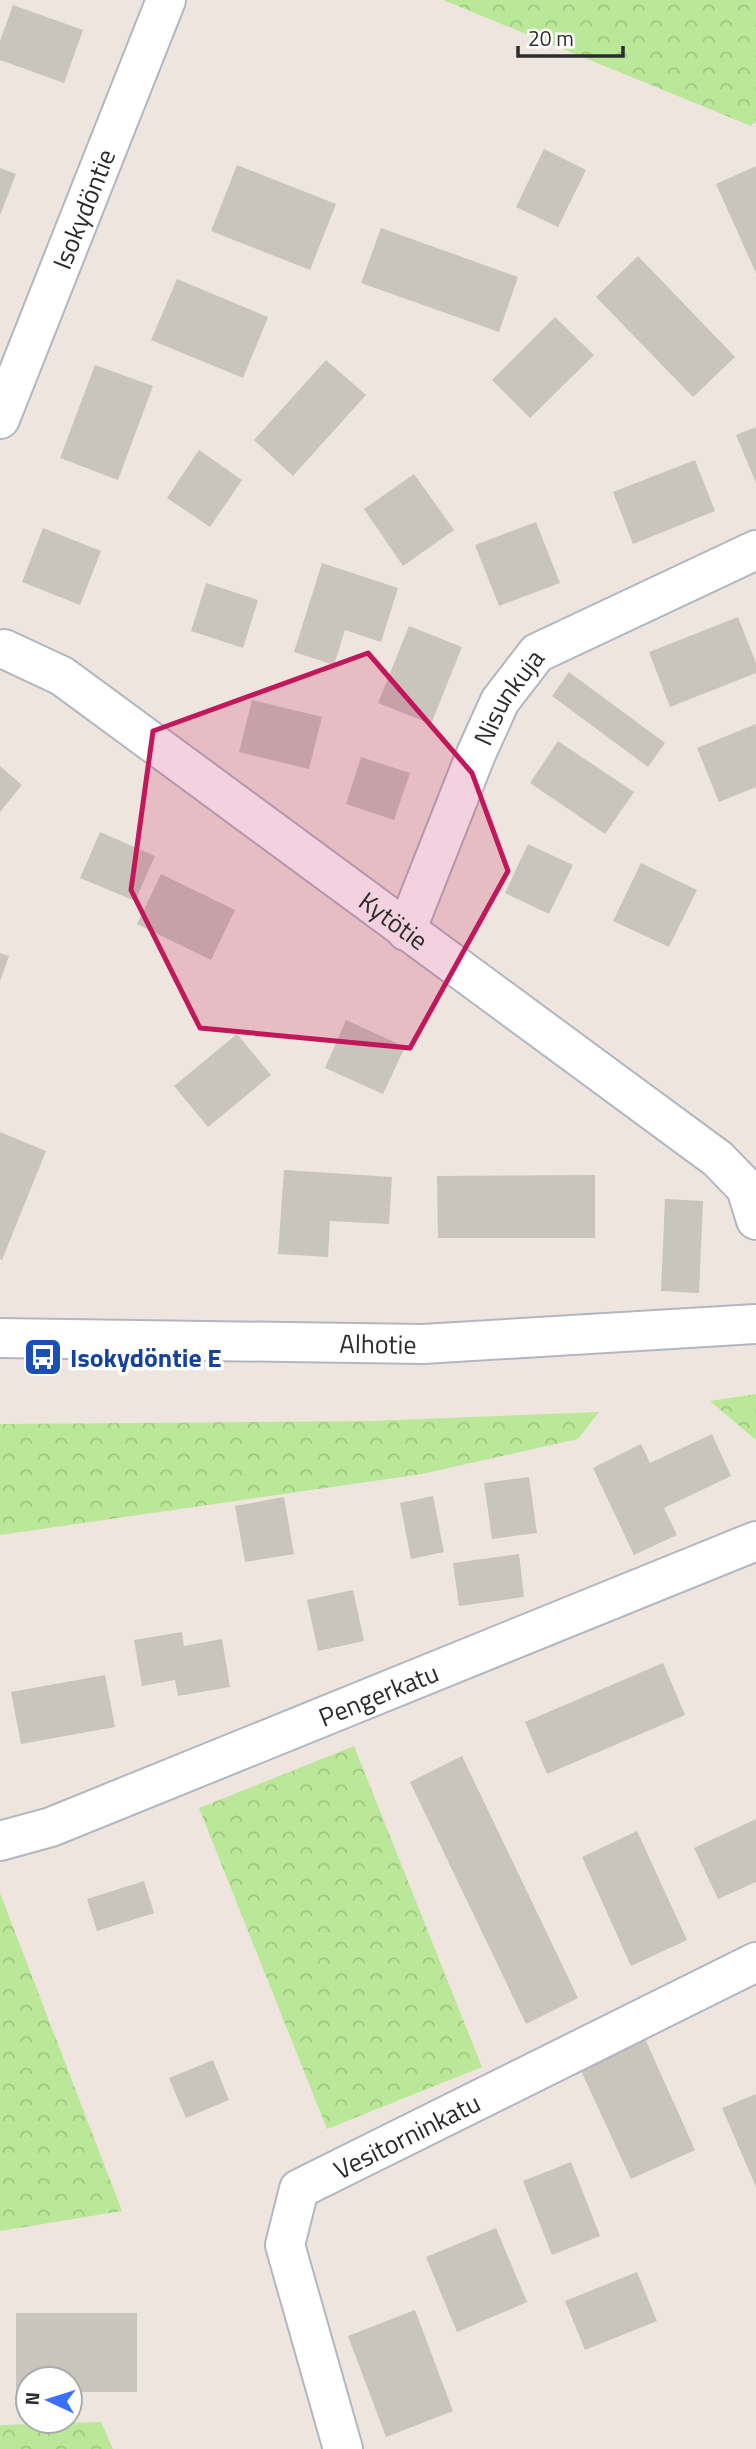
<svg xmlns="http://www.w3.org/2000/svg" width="756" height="2449" viewBox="0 0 756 2449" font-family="'Titillium Web',sans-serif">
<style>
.forest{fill:url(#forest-crowns)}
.building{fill:#c9c4bc}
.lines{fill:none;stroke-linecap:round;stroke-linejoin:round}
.street-casing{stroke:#b2b6c0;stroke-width:42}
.secondary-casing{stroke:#b2b6c0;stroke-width:42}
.street{stroke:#fff;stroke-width:38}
.secondary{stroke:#fff;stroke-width:38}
.marked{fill:#c2185b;fill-opacity:0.2;stroke:#c2185b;stroke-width:5;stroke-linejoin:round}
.labels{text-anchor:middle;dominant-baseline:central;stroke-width:7;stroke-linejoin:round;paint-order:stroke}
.street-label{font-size:26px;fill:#2c2c2c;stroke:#fff}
.transit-label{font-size:26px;font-weight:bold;fill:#164399;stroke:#fff;text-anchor:start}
</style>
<defs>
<pattern id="forest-crowns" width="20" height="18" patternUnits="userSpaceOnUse" patternTransform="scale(1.75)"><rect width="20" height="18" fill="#bae798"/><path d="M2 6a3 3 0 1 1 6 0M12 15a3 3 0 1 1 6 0" fill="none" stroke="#a0c683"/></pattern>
</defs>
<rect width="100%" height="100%" fill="#eee6de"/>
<!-- forest -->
<path class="forest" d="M 443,0 L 756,0 L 756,121 L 751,126 Z
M 756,1394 L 756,1440 L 710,1401 Z
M 599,1412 L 578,1439 L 422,1474 L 0,1535 L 0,1424 L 372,1421 Z
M 354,1746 L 482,2067 L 327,2129 L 199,1808 Z
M 0,1893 L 122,2211 L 0,2231 Z
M 101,2422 L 113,2449 L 0,2449 L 0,2425 Z"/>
<!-- building -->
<path class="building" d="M 13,5 L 83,30 L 64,83 L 0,60 L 0,41 Z
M 544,149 L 586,170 L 558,227 L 516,207 Z
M 237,165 L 336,204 L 310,270 L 211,231 Z
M 756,166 L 756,273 L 716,184 Z
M 0,168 L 16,174 L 0,215 Z
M 381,228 L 518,277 L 499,332 L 361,283 Z
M 638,256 L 735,357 L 693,397 L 596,297 Z
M 177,279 L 268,317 L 243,378 L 151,340 Z
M 555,317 L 594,355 L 530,418 L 492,380 Z
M 326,360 L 366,395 L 293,476 L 254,440 Z
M 95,365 L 153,386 L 118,480 L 60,458 Z
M 756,427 L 756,483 L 736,435 Z
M 199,450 L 242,480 L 210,527 L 167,498 Z
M 695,460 L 715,511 L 633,544 L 613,492 Z
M 414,474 L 454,530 L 403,566 L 364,509 Z
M 536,522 L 560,583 L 499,606 L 475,545 Z
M 43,528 L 101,551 L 80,605 L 22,582 Z
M 322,563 L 398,588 L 381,642 L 345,630 L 334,665 L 294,652 Z
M 206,583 L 258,600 L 243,648 L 191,631 Z
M 738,617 L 756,663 L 756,673 L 670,707 L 649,652 Z
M 409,626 L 462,647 L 431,724 L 378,703 Z
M 569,672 L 665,743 L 648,767 L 552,696 Z
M 252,700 L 322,717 L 309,769 L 239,752 Z
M 756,724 L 756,787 L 719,802 L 697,748 Z
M 558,741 L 634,792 L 605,834 L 530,783 Z
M 361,757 L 410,773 L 394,820 L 346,804 Z
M 0,766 L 22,785 L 0,812 Z
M 100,832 L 155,856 L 135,901 L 80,878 Z
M 528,844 L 573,865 L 549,914 L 505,893 Z
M 641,863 L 697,890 L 669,947 L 613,921 Z
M 161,874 L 235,910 L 211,960 L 137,924 Z
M 0,953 L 9,956 L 0,981 Z
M 346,1020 L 405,1047 L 383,1094 L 325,1068 Z
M 237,1034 L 271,1075 L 208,1127 L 174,1086 Z
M 0,1132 L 46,1151 L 2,1260 L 0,1259 Z
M 284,1170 L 392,1177 L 389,1224 L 330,1221 L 328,1257 L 278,1254 Z
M 595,1175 L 595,1238 L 438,1238 L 437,1176 Z
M 665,1199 L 703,1201 L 699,1293 L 661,1291 Z
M 712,1434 L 731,1476 L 664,1508 L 677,1535 L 634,1555 L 593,1468 L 641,1444 L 650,1463 Z
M 529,1477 L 537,1533 L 492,1539 L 484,1483 Z
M 433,1496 L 444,1552 L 411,1559 L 400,1503 Z
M 284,1497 L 294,1554 L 245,1562 L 235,1506 Z
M 519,1554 L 524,1597 L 459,1606 L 453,1563 Z
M 353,1590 L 364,1641 L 318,1651 L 307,1600 Z
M 182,1632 L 184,1646 L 222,1639 L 230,1687 L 178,1696 L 175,1680 L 142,1686 L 134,1640 Z
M 663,1663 L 685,1715 L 547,1774 L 525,1722 Z
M 105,1675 L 115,1727 L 21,1744 L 11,1692 Z
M 462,1756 L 578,1998 L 526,2024 L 410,1782 Z
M 756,1819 L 756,1882 L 718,1899 L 694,1848 Z
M 637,1831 L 687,1940 L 631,1966 L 582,1857 Z
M 144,1881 L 154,1913 L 97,1931 L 87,1899 Z
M 642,2032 L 695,2150 L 631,2179 L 577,2062 Z
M 213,2060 L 229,2100 L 186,2118 L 169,2078 Z
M 756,2094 L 756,2187 L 722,2108 Z
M 571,2162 L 600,2236 L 552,2255 L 523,2181 Z
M 496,2228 L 527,2302 L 457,2332 L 426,2257 Z
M 637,2272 L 657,2321 L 585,2350 L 565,2301 Z
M 415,2310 L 453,2411 L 386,2437 L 348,2336 Z
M 16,2313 L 137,2313 L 137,2392 L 70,2392 L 70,2379 L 28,2379 L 28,2392 L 16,2392 Z"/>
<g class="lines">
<defs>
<g id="street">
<path id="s1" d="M 0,419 L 166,0"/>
<path id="s2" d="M 4,649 L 62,676 L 718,1159 L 746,1188 L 756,1220"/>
<path id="s3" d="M 406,931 L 476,754 L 500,701 L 537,653 L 756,550"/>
<path id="s4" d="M 0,1841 L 51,1827 L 756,1541"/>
<path id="s5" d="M 343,2449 L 285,2245 L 299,2189 L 756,1962"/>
</g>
<g id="secondary">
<path id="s6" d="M 0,1338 L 423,1344 L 756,1324"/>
</g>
</defs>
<!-- street casing -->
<use href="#street" class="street-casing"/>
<!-- secondary casing -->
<use href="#secondary" class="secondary-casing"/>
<!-- street -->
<use href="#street" class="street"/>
<!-- secondary -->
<use href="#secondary" class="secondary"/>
</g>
<!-- marked area -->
<path class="marked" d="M 368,653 L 472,773 L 508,871 L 410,1048 L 200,1028 L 131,890 L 153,731 Z"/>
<!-- icons -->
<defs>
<symbol id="bus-square" viewBox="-11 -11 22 22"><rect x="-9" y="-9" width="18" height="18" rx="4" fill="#1a4fb4" stroke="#fff"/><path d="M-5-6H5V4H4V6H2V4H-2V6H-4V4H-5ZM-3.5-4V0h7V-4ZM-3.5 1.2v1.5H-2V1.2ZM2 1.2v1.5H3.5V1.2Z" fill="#fff"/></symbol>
</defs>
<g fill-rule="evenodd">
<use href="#bus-square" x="21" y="1335" width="44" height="44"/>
</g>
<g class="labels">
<!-- street labels -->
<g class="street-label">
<text stroke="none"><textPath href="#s1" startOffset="226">Isokydöntie</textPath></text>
<text stroke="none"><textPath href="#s3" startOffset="256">Nisunkuja</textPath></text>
<text stroke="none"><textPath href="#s2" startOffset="476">Kytötie</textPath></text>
<text stroke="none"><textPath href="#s6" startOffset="378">Alhotie</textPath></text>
<text stroke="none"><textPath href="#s4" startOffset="406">Pengerkatu</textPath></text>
<text stroke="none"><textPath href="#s5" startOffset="390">Vesitorninkatu</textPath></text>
</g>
<!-- transit labels -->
<g class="transit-label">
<text x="70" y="1357">Isokydöntie E</text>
</g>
</g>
<!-- north arrow -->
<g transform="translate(49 2400) rotate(274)"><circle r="33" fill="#ffffff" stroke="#ababab" stroke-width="2"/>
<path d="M0-5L12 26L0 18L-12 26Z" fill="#3a70ff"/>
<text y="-10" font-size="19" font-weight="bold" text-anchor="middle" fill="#2c2c2c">N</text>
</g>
<!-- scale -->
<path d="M518 46v10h105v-10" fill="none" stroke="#2c2c2c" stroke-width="3.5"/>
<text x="528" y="46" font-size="21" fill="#2c2c2c" stroke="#ffffff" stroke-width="5" paint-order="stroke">20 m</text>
</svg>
